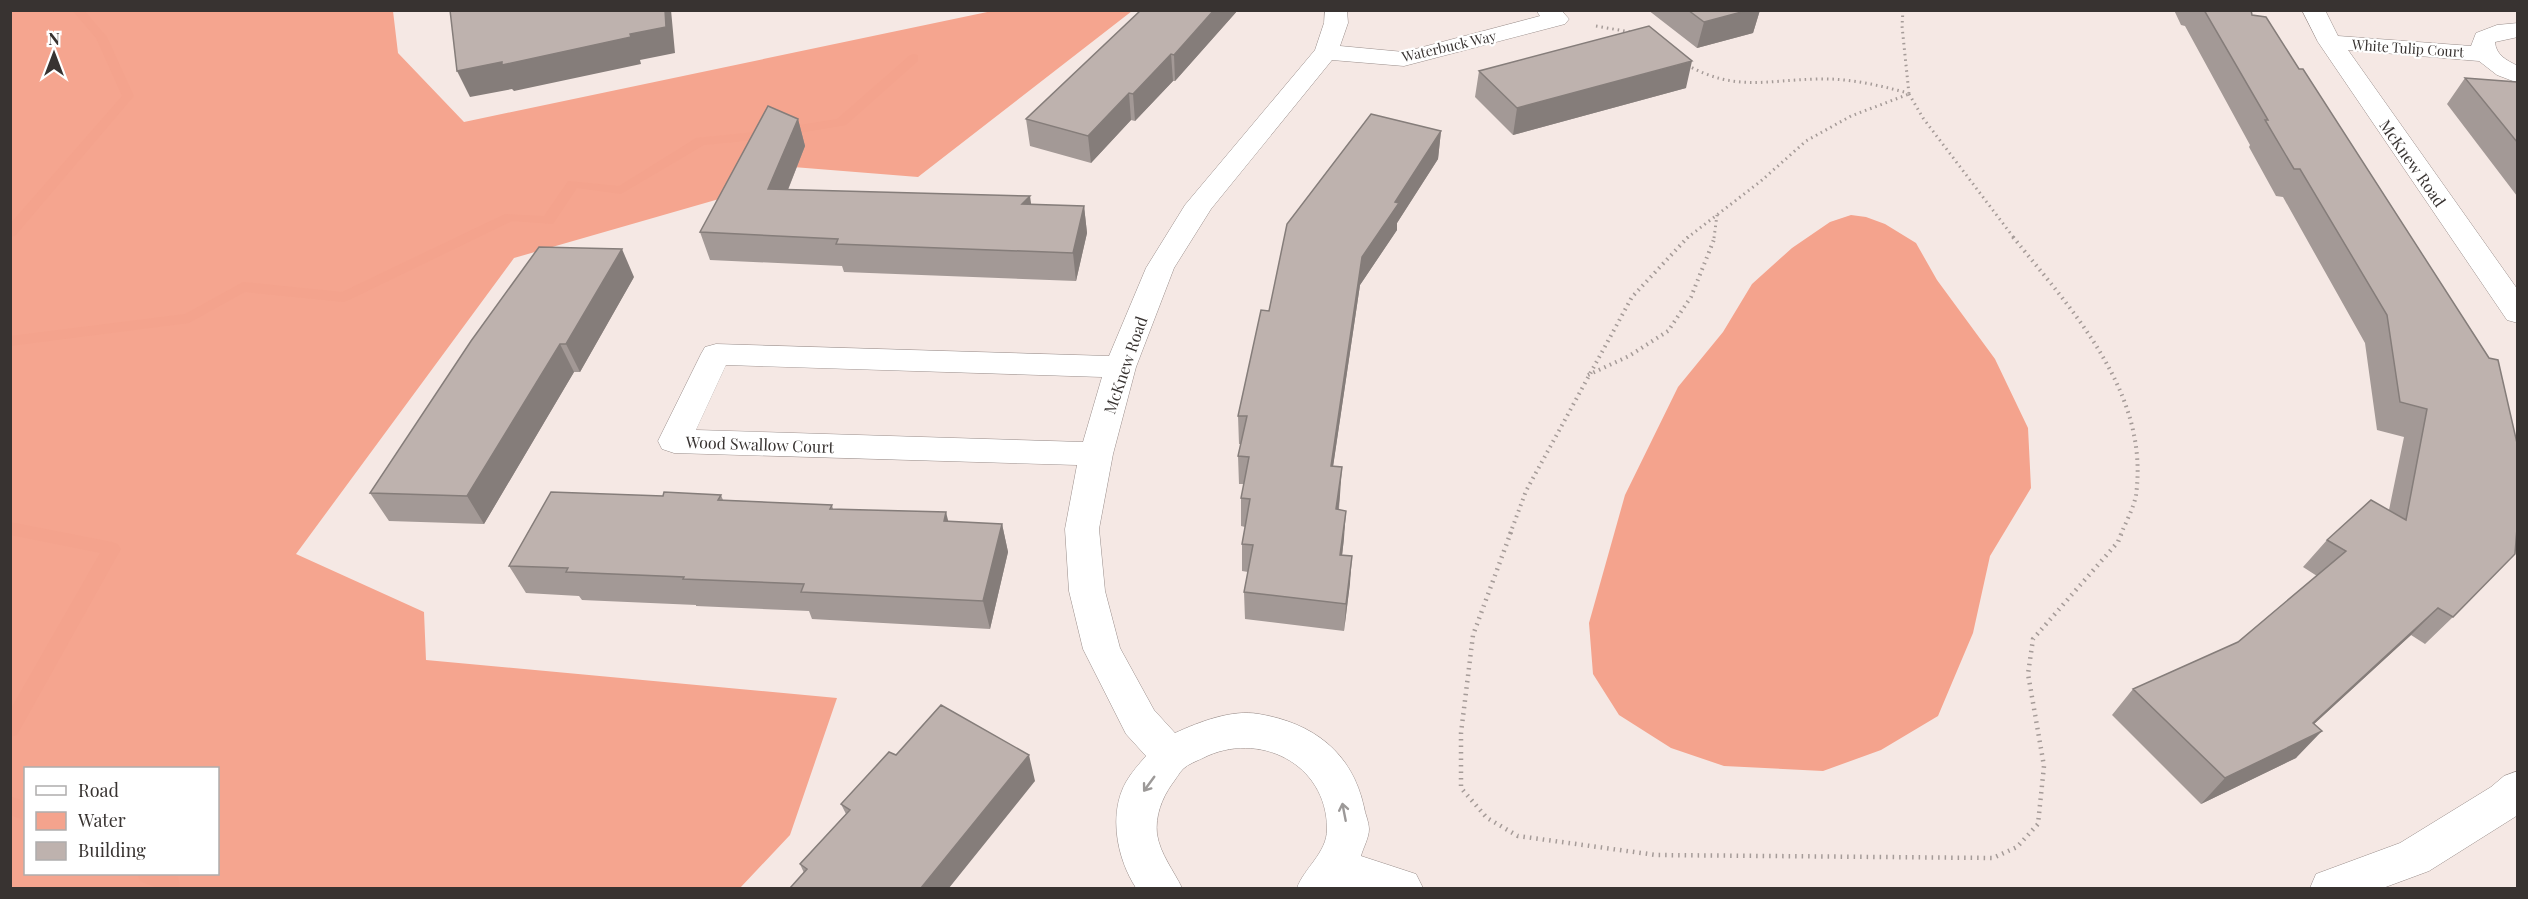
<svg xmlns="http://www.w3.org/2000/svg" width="2528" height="899" viewBox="0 0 2528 899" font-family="'Playfair Display',serif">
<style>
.forest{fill:#f5a58f;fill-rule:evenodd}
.water{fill:#f4a38d}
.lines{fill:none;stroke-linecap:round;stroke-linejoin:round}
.stream{fill:#f4a38d;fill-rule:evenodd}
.street-casing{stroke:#9a8e8b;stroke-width:1}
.path-far2{stroke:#a59b98;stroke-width:3;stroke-dasharray:1.5 4;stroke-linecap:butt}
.path-far1{stroke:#a59b98;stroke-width:4;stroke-dasharray:1.5 4.5;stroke-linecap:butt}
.path{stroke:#a59b98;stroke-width:4.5;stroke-dasharray:1.5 5;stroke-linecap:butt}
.street{fill:#fff;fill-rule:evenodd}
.wall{fill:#a39996}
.shaded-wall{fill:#857d7a}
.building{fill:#beb2ae;stroke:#857d7a;stroke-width:1.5}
.oneway{stroke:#9c9998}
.labels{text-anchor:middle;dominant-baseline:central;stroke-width:4.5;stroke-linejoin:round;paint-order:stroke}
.far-street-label{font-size:14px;fill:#383331;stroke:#fff}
.street-label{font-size:16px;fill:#383331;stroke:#fff}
</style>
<rect width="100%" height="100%" fill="#f5e8e4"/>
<!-- forest -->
<path class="forest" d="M 10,11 L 393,11 L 398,53 L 464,122 L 992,11 L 1132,11 L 918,177 L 745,163 L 719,199 L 514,258 L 296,554 L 424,612 L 426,660 L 837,698 L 790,835 L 740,888 L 11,888 ZM 26,768 L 218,768 L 218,874 L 26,874 Z"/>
<!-- water -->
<path class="water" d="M 1851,215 L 1866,217 L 1885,224 L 1916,243 L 1937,280 L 1995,359 L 2028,428 L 2031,488 L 1990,556 L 1973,633 L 1938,716 L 1881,750 L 1823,771 L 1724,766 L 1671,748 L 1619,715 L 1593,674 L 1589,623 L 1625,495 L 1678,387 L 1723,332 L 1752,284 L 1792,248 L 1830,222 Z"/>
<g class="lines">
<!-- stream -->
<path class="stream" d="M 72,10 L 84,10 L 107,37 L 134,96 L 15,236 L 10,237 L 10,224 L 122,96 L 96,38 Z
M 914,54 L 918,55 L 918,61 L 846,125 L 756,140 L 704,145 L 621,194 L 577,188 L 553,224 L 512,221 L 349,300 L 344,302 L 245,292 L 189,323 L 10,346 L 10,336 L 185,314 L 243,282 L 342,292 L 505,214 L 544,216 L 568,181 L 619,186 L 696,138 L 756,132 L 837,119 L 910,55 Z
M 10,522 L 112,542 L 118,544 L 121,549 L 17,735 L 10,737 L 10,710 L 100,553 L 10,535 Z
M 10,796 L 26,802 L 26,821 L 10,815 Z
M 137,874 L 170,874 L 178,877 L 180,888 L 157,888 L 140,881 Z"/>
<defs>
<path id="street" d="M 1325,10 L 1347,10 L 1348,23 L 1340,46 L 1404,52 L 1540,16 L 1536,10 L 1561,10 L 1569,19 L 1565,24 L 1404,66 L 1332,60 L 1211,209 L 1174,268 L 1136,367 L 1113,454 L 1099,529 L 1105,591 L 1120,648 L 1154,710 L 1175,733 C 1199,722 1232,709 1259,714 C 1313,723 1352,752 1364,807 C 1365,814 1369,822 1369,829 C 1369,838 1363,848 1361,856 L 1416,874 L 1423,888 L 1297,888 C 1304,868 1327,853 1327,829 C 1327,763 1258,730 1203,758 C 1197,761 1188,764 1183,769 C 1179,773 1176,779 1172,784 C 1162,798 1155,816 1157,834 C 1160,854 1174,871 1182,888 L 1136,888 C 1117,859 1108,814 1126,782 C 1131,773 1139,764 1146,756 L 1126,734 L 1083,649 L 1069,591 L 1065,529 L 1077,465 L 674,453 L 662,449 L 658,441 L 701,354 L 705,347 L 716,344 L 1109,356 L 1146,268 L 1185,205 L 1315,50 L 1324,23 ZM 726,365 L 1102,377 L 1083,442 L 696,430 Z
M 2302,10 L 2325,10 L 2338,36 L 2471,46 L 2476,33 L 2497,25 L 2518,23 L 2518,37 L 2495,42 C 2496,55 2506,60 2518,66 L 2518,83 L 2497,75 L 2479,61 L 2348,50 L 2518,290 L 2518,323 L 2507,320 L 2318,42 Z
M 2518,771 L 2518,815 L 2429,871 L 2383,888 L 2310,888 L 2316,874 L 2400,843 L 2491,787 L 2504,776 Z"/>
</defs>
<!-- street casing -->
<use href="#street" class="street-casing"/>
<!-- path-far2 -->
<path class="path-far2" d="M 1903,10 L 1902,26 L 1909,94
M 1596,26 L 1630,32
M 1687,65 C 1736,92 1766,80 1817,79 C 1849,78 1878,85 1908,93
M 1909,94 L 1923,118 L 2014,238
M 1687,238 L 1761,181 L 1806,141 L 1851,116 L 1909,94
M 1714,238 L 1717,215"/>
<!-- path-far1 -->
<path class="path-far1" d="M 2013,237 C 2072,310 2150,393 2136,495 C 2134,507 2126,522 2121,534
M 1588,375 L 1629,356 L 1668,331 L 1691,297 L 1715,237
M 1510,534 L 1526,491 L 1632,297 L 1688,237"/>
<!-- path -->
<path class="path" d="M 1511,532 L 1473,635 L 1461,733 L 1461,788 L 1487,818 L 1518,836 L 1656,855 L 1993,858 L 2017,847 L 2038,824 L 2044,766 L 2028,674 L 2033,639 L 2118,542 L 2122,532"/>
<!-- street -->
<use href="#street" class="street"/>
</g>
<!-- wall -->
<path class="wall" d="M 1238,10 L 1175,81 L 1173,81 L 1135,121 L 1131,120 L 1091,163 L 1030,146 L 1026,119 Z
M 1648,10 L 1760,10 L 1753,33 L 1697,48 Z
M 2174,10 L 2251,10 L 2252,15 L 2299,69 L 2489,358 L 2453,617 L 2425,644 L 2411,635 L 2314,724 L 2296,758 L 2201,804 L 2112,715 L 2133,689 L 2238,642 L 2317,576 L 2303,567 L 2327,540 L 2389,510 L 2404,437 L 2377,430 L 2365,343 L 2283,197 L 2276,196 L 2249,147 L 2250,145 L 2185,26 L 2181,25 Z
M 1479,71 L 1686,88 L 1513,135 L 1475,97 Z
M 2465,78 L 2517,82 L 2517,196 L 2447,104 Z
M 798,119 L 805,146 L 788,190 L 1031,205 L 1084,206 L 1087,233 L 1076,281 L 844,272 L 842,266 L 710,260 L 700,232 Z
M 1441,131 L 1438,159 L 1397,223 L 1397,230 L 1360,285 L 1333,466 L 1340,495 L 1339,509 L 1344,538 L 1342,555 L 1350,583 L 1344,631 L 1245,619 L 1244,592 L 1248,572 L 1242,571 L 1242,544 L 1245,527 L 1241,526 L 1241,498 L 1244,484 L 1239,484 L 1238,456 L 1241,444 L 1239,444 L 1238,416 L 1269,311 Z
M 634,277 L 580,372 L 574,372 L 484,524 L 389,521 L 370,493 Z
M 721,495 L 723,500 L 832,505 L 833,509 L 949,522 L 1002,524 L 1008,552 L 990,629 L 812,619 L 809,611 L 696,606 L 696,605 L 582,600 L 579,596 L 526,593 L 509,566 L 663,496 Z
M 896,755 L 1035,781 L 804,873 L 800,864 L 846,814 L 841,804 Z"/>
<!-- shaded-wall -->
<path class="shaded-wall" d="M 665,10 L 671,10 L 675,53 L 640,60 L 641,64 L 514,91 L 512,89 L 470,97 L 457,71 L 630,34 Z
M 1214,10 L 1238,10 L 1175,81 L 1174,55 Z
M 1749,10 L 1760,10 L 1753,33 L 1697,48 L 1704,22 Z
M 1171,54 L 1173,81 L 1135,121 L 1133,94 Z
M 1692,61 L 1686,88 L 1513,135 L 1517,108 Z
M 1129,93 L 1131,120 L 1091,163 L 1088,136 Z
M 798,119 L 805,146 L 777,217 L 768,189 Z
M 1441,131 L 1438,159 L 1397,223 L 1397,230 L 1360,285 L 1329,494 L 1331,466 L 1362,257 L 1395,202 Z
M 1030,196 L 1034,224 L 1022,204 Z
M 1084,206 L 1087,233 L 1076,281 L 1073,253 Z
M 622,249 L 634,277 L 580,372 L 566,344 Z
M 560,344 L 574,372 L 484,524 L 467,496 Z
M 1342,467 L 1340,495 L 1335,537 L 1336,509 Z
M 1346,511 L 1344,538 L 1339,583 L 1340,555 Z
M 946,512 L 953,540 L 944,521 Z
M 1002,524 L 1008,552 L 990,629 L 983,601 Z
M 1352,556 L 1350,583 L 1344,631 L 1346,604 Z
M 2438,608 L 2411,635 L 2289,747 L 2322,731 L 2296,758 L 2201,804 L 2225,778 L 2313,723 Z
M 1029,755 L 1035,781 L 949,888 L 921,888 Z"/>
<!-- building -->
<path class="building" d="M 450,10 L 665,10 L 666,27 L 630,34 L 631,37 L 502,65 L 502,62 L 457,71 Z
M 1141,10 L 1214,10 L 1174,55 L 1171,54 L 1133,94 L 1129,93 L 1088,136 L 1026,119 Z
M 1688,10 L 1749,10 L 1704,22 Z
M 2204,10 L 2251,10 L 2252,15 L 2266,17 L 2299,69 L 2303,69 L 2489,358 L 2498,360 L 2517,443 L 2517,528 L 2515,554 L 2453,617 L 2438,608 L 2313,723 L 2322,731 L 2225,778 L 2133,689 L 2238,642 L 2346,551 L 2327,540 L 2371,500 L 2406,520 L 2427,409 L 2400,402 L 2387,315 L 2300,169 L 2294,169 L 2265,120 L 2268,120 Z
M 1649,26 L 1692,61 L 1517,108 L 1479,71 Z
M 2465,78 L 2517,82 L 2517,142 Z
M 768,106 L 798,119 L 768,189 L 1030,196 L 1022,204 L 1084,206 L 1073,253 L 836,244 L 838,239 L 700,232 Z
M 1371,114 L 1441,131 L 1395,202 L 1399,203 L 1362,257 L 1331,466 L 1342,467 L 1336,509 L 1346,511 L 1340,555 L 1352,556 L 1346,604 L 1244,592 L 1253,545 L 1242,544 L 1250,499 L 1241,498 L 1249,457 L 1238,456 L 1247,416 L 1238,416 L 1261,310 L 1269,311 L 1287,224 Z
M 539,247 L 622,249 L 566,344 L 560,344 L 467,496 L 370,493 L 471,341 Z
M 551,492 L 663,496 L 664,492 L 721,495 L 718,500 L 832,505 L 830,509 L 946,512 L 944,521 L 1002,524 L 983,601 L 801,592 L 804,584 L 683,579 L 684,577 L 566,572 L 568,568 L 509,566 Z
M 941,705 L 1029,755 L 921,888 L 790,888 L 807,869 L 800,864 L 850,810 L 841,804 L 889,752 L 896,755 Z"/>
<!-- one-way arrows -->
<defs><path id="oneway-shaft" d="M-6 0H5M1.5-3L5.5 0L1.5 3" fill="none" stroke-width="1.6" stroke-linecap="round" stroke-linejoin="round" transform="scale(1.5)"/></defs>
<g class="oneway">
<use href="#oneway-shaft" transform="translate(1149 784) rotate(126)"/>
<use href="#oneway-shaft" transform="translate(1344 812) rotate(-101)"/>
</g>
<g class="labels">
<!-- far-street labels -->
<g class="far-street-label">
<text transform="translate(1449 46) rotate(-13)">Waterbuck Way</text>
<text transform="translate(2408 48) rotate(4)">White Tulip Court</text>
</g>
<!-- street labels -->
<g class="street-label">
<text transform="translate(2413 163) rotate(55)">McKnew Road</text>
<text transform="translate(1125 365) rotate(-71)">McKnew Road</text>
<text transform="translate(760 444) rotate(2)">Wood Swallow Court</text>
</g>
</g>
<!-- border -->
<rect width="2528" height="899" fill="none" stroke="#383331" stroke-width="24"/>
<!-- legend -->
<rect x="24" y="767" width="195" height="108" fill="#ffffff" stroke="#afadad" stroke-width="1.5"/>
<rect x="36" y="786" width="30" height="9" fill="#ffffff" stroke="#afadad" stroke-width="1.5"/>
<text x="78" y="797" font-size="18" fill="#383331">Road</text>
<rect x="36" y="812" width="30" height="18" fill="#f4a38d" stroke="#afadad" stroke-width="1.5"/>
<text x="78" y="827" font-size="18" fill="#383331">Water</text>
<rect x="36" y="842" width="30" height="18" fill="#beb2ae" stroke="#afadad" stroke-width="1.5"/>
<text x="78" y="857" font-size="18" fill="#383331">Building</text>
<!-- north arrow -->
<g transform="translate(54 54)" stroke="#ffffff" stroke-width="4.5" paint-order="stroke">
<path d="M0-4.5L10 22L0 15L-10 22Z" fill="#383331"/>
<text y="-9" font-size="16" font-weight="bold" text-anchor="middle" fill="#383331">N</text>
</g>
</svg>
